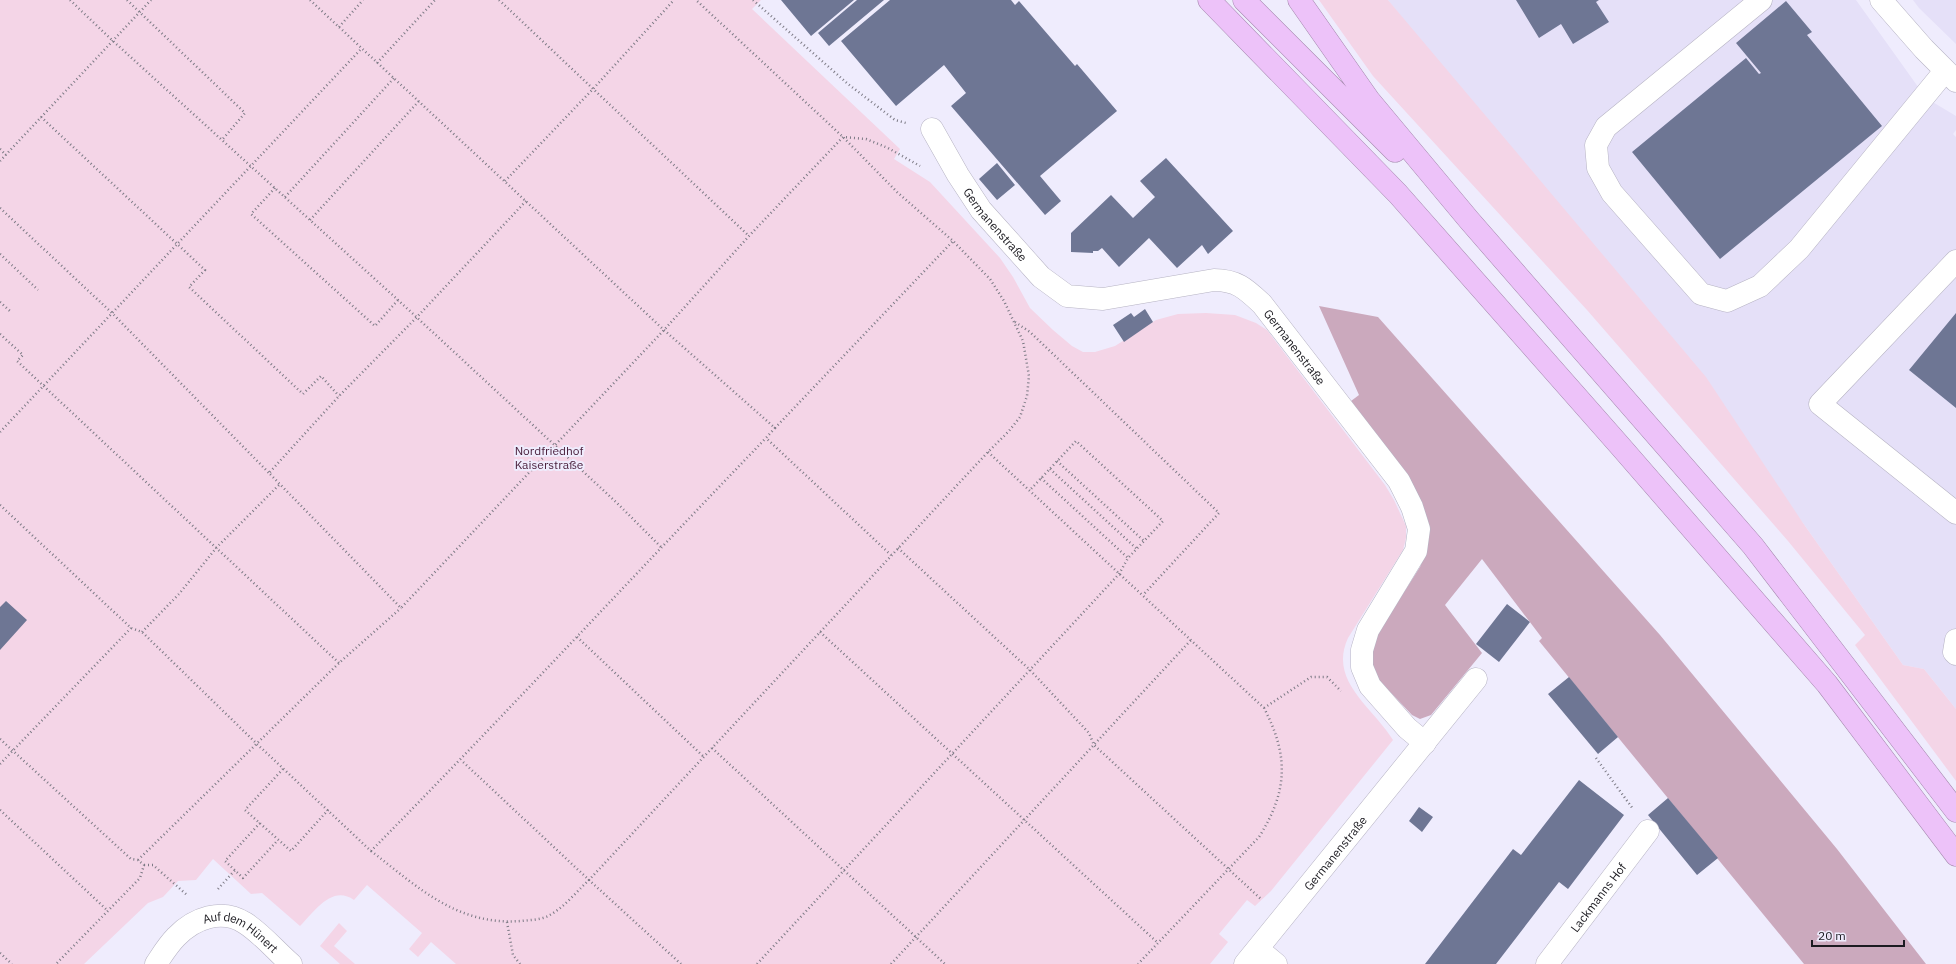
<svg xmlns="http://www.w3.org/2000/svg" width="1956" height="964" viewBox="0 0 1956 964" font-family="'IBM Plex Sans',sans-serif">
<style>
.built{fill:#e5e0f8}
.green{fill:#f4d5e7}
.forest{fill:#cba9bd}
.building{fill:#6e7694}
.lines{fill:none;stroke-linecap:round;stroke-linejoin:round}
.minor-casing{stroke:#b6b3c3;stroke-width:23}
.highway-casing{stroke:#a488ad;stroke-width:23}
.path{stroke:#7c7a85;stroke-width:2.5;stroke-dasharray:1 3;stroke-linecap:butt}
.minor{stroke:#fff;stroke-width:22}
.highway{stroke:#edc2f9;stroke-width:22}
.labels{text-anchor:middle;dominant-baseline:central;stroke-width:4;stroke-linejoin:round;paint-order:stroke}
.street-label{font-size:12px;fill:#1c1b21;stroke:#efecfd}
.park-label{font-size:12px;fill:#471c39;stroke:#efecfd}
</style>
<rect width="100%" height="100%" fill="#efecfd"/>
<!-- built -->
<path class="built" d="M 1388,0 L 1856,0 L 1926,98 L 1956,116 L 1956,130 L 1953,134 L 1956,137 L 1956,709 L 1924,669 L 1903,665 L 1803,523 Z
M 1913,0 L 1956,0 L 1956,44 L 1919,8 Z"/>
<!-- green -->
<path class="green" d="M 0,0 L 761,0 L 752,9 L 900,149 L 894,159 L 930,182 L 1000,258 L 1013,277 L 1030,308 L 1053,330 L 1072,346 L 1083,352 L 1095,352 L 1115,346 L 1156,320 L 1178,314 L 1206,313 L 1235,315 L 1256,323 L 1267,330 L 1385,485 L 1394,500 L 1406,526 L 1406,538 L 1403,550 L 1348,638 C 1328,681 1373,707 1393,740 L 1271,891 L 1255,906 L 1247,900 L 1219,934 L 1228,942 L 1210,964 L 456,964 L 431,942 L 418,957 L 409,949 L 422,933 L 367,885 L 354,900 C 332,884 314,912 300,926 L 262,893 L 251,894 L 213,859 L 196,880 L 178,881 L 163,897 L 148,903 L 84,964 L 0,964 Z
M 1319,0 L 1388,0 L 1706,377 L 1803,523 L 1903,665 L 1924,669 L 1956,709 L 1956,781 L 1855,645 L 1865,635 L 1788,541 L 1587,310 L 1373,76 Z
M 339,923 L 347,931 L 334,946 L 355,964 L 340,964 L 320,946 Z"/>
<!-- forest -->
<path class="forest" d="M 1319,306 L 1378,317 L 1660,635 L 1837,849 L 1926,964 L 1804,964 L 1539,641 L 1542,638 L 1482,559 L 1445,605 L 1482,653 L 1431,715 L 1420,719 L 1412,715 L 1375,676 L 1370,666 L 1373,641 L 1420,567 L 1424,557 L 1429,528 L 1422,502 L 1351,401 L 1359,395 Z"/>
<!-- building -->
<path class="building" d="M 781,0 L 854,0 L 811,36 Z
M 857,0 L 884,0 L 829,46 L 818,33 Z
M 890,0 L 1011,0 L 1015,5 L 1019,1 L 1075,66 L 1077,64 L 1117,111 L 1040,176 L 1061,201 L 1045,215 L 951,106 L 966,93 L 944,65 L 896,106 L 841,41 Z
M 1516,0 L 1599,0 L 1596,2 L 1609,22 L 1573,44 L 1561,24 L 1539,38 Z
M 1786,1 L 1812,32 L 1807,35 L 1882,126 L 1720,259 L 1632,152 L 1746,58 L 1759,74 L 1761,73 L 1736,43 Z
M 1166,158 L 1233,231 L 1208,254 L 1202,245 L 1177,268 L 1149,238 L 1119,267 L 1102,248 L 1098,251 L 1093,251 L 1093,253 L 1071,252 L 1071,233 L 1111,195 L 1133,218 L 1155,197 L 1140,181 Z
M 997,163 L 1015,185 L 997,200 L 979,179 Z
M 1145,309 L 1153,322 L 1124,342 L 1113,325 L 1131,313 L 1134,317 Z
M 1956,313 L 1956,408 L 1909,370 Z
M 6,601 L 27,620 L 0,650 L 0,607 Z
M 1507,604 L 1530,622 L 1499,662 L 1476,644 Z
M 1569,677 L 1618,737 L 1598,754 L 1548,694 Z
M 1579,780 L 1624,815 L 1568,889 L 1559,882 L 1496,964 L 1425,964 L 1513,849 L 1521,855 Z
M 1668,798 L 1718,858 L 1697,875 L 1648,815 Z
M 1419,807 L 1433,817 L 1422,832 L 1409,821 Z"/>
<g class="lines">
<defs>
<g id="minor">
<path d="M 1761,0 L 1606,127 L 1596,145 L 1598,168 L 1612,193 L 1701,294 L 1727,301 L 1760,286 L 1799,249 L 1945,71"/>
<path d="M 1881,0 L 1924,49 L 1956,81"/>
<path id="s1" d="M 932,129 L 958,175 L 981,210 L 1041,277 L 1067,296 L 1103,299 L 1214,280 C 1237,280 1246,289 1262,304 L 1399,481 L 1412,507 L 1419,529 L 1416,551 L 1368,630 L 1362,650 L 1362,667 L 1370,686 L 1407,728 L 1425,743"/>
<path d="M 1956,261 L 1820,404 L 1956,513"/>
<path d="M 1956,640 L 1954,652 L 1956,654"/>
<path d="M 1258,949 L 1276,964"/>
<path id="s2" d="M 156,964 C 162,955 168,945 176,937 C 194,918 222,908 245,923 C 261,933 276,951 291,964"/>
<path id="s3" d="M 1245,964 L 1476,679"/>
<path id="s4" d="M 1547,964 L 1648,831"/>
</g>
<path id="highway" d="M 1209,0 L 1398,194 L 1621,447 L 1827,684 L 1956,855
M 1244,0 L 1395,151
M 1299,0 L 1369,100 L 1469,220 L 1753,546 L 1956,811"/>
</defs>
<!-- minor casing -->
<use href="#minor" class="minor-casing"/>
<!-- highway casing -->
<use href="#highway" class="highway-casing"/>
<!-- path -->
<path class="path" d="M 70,0 L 113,41 L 398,300 L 616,502 L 661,547
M 127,0 L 245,113 L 222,140
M 310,0 L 664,330 L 775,428 L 766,438 L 891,555
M 499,0 L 749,236
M 753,0 L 848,84 L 895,120 L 906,123
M 339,27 L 363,0
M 377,63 L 435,0
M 41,117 L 205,270 L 189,287 L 303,394 L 321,376 L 339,396
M 0,149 L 6,155
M 0,161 L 151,0
M 505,181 L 593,89 L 674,0
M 275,188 L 251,214 L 375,326 L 398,300
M 285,197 L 394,78
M 526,201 L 416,318 L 339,396 L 269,473 L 401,608 L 664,330 L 749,236 L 843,137 L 866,139 L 888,148 L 920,166
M 0,208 L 112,313 L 269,473
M 310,220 L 419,101
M 0,254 L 38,290
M 0,302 L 10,311
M 1015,322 L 1030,332 L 1219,513 L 1143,595
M 0,334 L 23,355 L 17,361 L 339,663
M 775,428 L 953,241
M 0,432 L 362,48
M 988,452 L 1264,708 C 1289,756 1288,791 1259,837 L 1138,964
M 1057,461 L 1144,541
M 1050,469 L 1137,549
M 1041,478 L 1128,558
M 0,505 L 131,628 L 142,632 L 257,744 L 371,851 C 505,715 634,575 766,438
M 898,548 L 1030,670 L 1089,733 L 1094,745 L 1262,900
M 142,632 L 179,594 L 217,547 L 280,484
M 820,632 L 1158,943
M 577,637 L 704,757
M 1264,708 L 1311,677 L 1327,677 L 1341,691
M 0,739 L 131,859 L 138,860 L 144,865 L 140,878 L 56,964
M 712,748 L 945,964
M 1596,758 L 1633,809
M 0,764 L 131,628
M 283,769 L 245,810 L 291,851 L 329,809
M 0,810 L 107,910
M 260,823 L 225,861 L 243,878 L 278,840
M 371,851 C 418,887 457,926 521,921 C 530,920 540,920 548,916 C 564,908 576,892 589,880 L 461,760
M 138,860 L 339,663 L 401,608
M 144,865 L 153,865 L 187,895
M 218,889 L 235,870
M 507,922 L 513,955 L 520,964
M 0,953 L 12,964
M 681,964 L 589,880 L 988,452 L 1009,431 L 1020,417 L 1027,396 L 1029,376 L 1023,341 L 1004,301 L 990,279 L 953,241 L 897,192 L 843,137 L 696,0
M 757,964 L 1119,574 L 1128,558 L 1163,521 L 1076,441 L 1030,490
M 891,964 L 1191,640"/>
<!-- minor -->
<use href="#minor" class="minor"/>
<!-- highway -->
<use href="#highway" class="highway"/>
</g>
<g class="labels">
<!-- street labels -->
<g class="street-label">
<text stroke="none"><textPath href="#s1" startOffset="115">Germanenstraße</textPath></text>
<text stroke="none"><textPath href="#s1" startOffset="475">Germanenstraße</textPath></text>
<text stroke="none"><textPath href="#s3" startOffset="143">Germanenstraße</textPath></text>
<text stroke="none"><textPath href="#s4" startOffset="84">Lackmanns Hof</textPath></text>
<text stroke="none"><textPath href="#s2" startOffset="109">Auf dem Hünert</textPath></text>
</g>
<!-- park labels -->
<g class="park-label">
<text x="549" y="450">Nordfriedhof<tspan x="549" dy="14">Kaiserstraße</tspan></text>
</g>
</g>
<!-- scale -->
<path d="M1812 940v6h92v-6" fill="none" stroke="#1c1b21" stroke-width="2"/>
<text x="1818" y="940" font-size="12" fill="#1c1b21" stroke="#efecfd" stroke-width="3" paint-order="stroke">20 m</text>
</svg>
